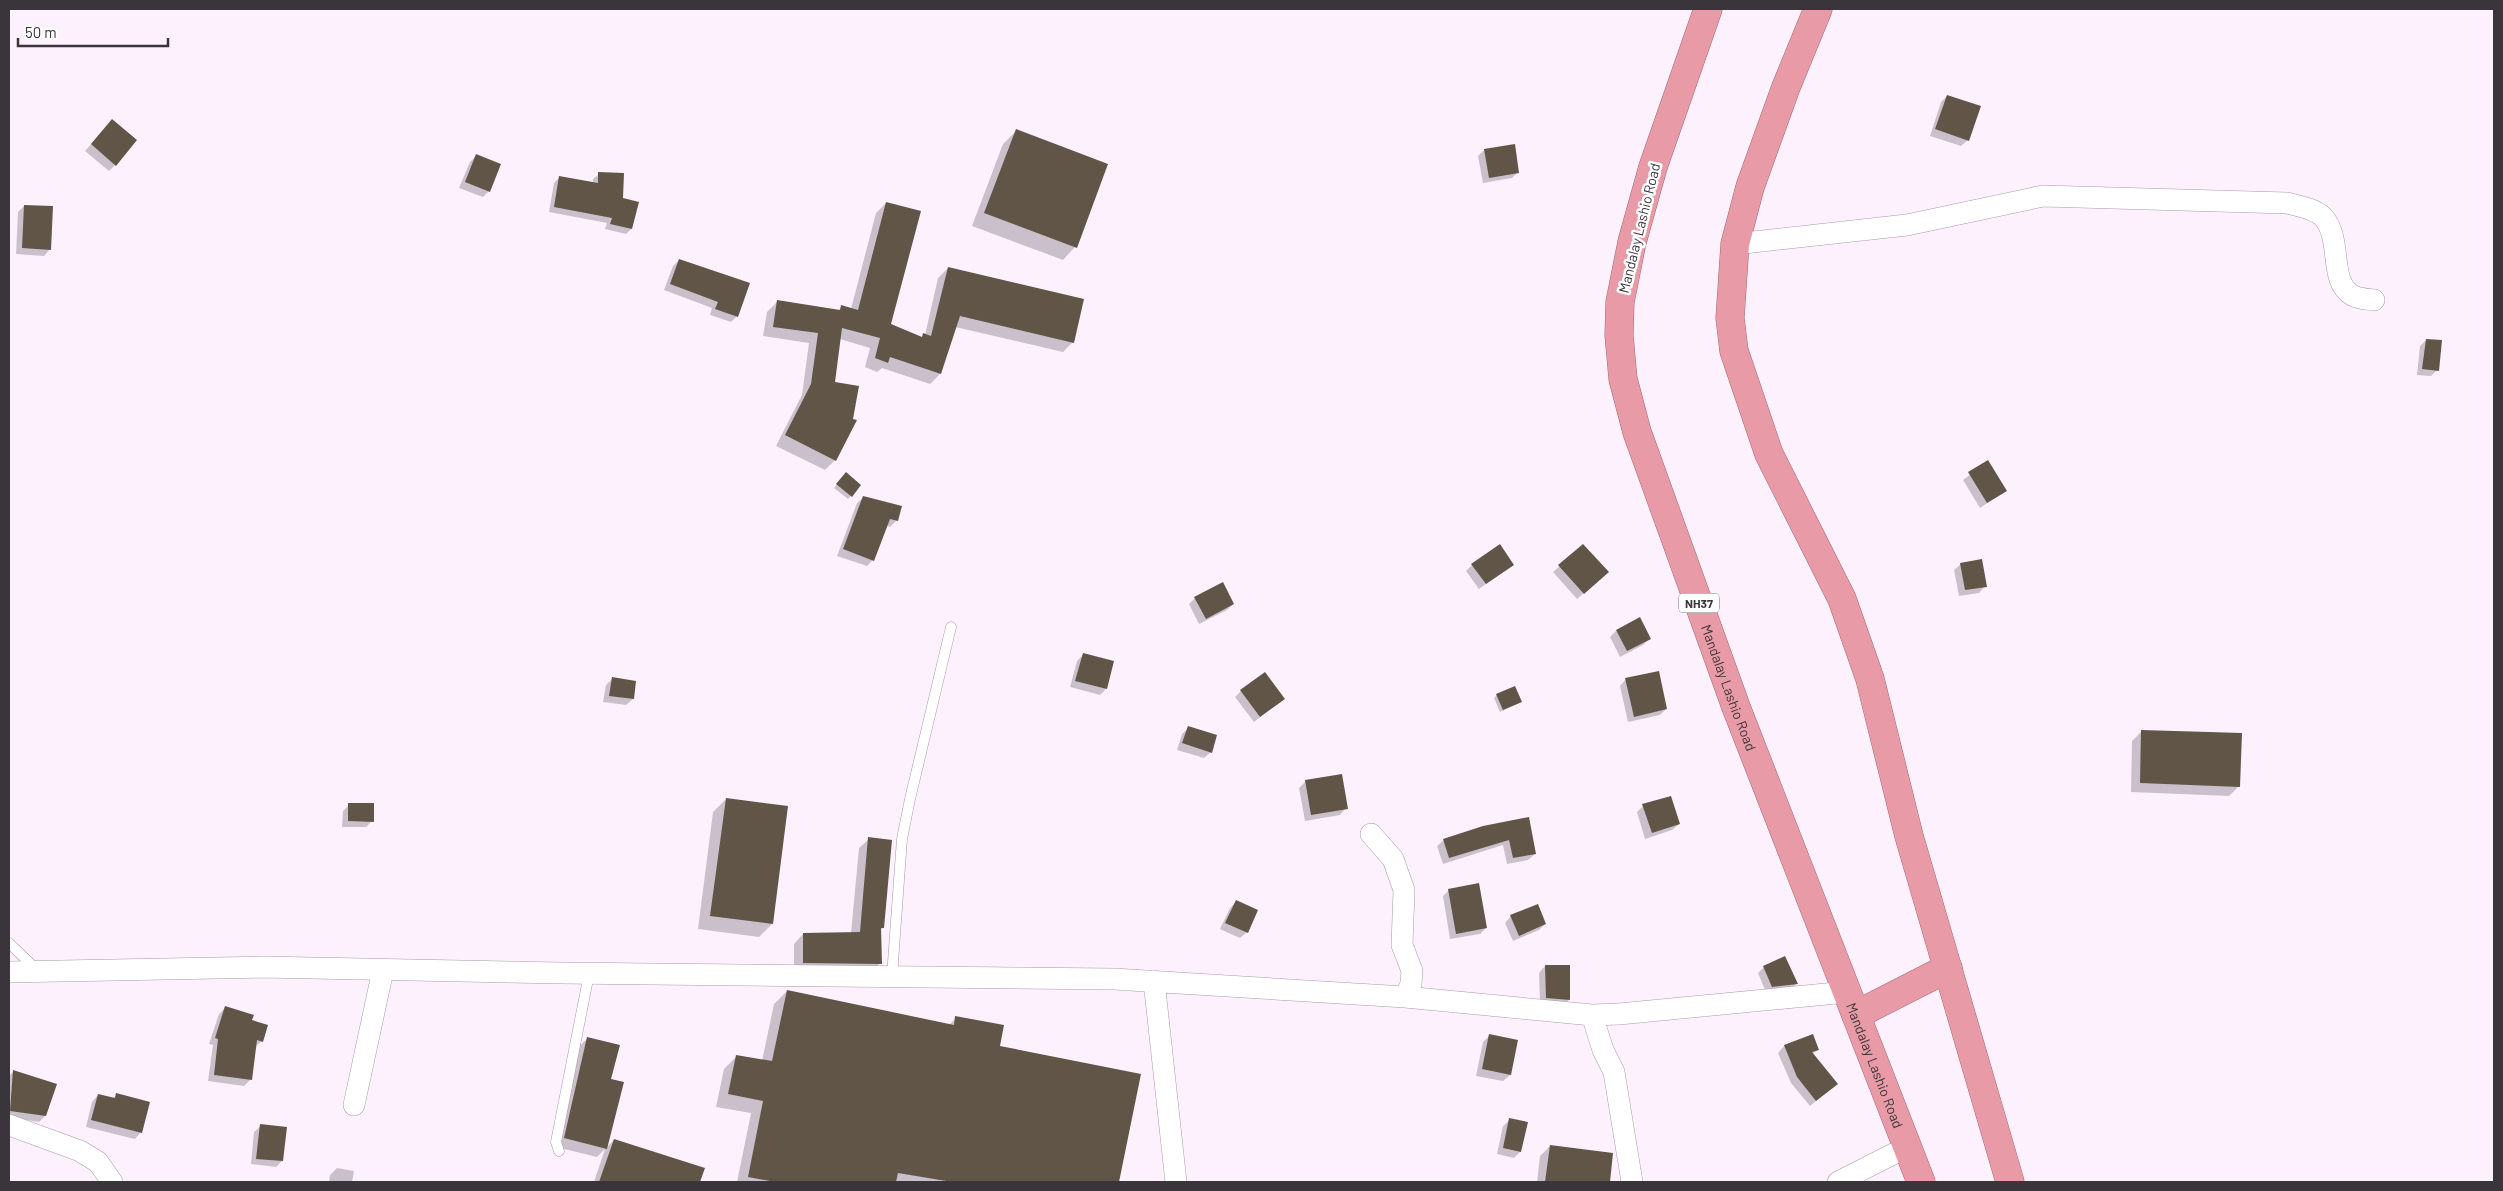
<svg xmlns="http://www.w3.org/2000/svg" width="2503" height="1191" viewBox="0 0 2503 1191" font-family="Barlow,sans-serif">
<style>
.shadow{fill:#0003}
.building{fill:#615547}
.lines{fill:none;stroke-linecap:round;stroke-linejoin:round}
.service-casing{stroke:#a89aaa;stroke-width:11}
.minor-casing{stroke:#a89aaa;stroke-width:22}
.trunk-casing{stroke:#a76772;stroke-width:29}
.service{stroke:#fff;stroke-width:10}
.minor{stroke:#fff;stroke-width:21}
.trunk{stroke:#e89ba6;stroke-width:28}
.labels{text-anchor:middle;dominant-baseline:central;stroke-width:5;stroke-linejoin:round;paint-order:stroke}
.shield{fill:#fff;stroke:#757276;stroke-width:1}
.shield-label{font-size:12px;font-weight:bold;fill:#3a353b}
.street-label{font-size:14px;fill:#3a353b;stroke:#fff}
</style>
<rect width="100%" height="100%" fill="#fdf1fe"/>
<!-- shadow -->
<path class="shadow" d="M 1947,96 L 1968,140 L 1961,146 L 1930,136 L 1941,102 Z
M 106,127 L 115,165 L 109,171 L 85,151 Z
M 1016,131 L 1075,247 L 1063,260 L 972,226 L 1003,144 Z
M 1484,150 L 1518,172 L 1512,178 L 1483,183 L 1478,156 Z
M 476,156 L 489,191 L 483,197 L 459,188 L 470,162 Z
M 599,174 L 622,199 L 631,229 L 626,234 L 605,229 L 607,223 L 549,212 L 554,183 L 560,177 L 593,183 L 593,179 Z
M 886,203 L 889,325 L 920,338 L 925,335 L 938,278 L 948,268 L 1073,342 L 1063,352 L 955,327 L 940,374 L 930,384 L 882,368 L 877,372 L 865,367 L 870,348 L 840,339 L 834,383 L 835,460 L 825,470 L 776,446 L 802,395 L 809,343 L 763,336 L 767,312 L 777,302 L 838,311 L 842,307 L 851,309 L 876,213 Z
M 24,206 L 50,249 L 44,256 L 16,254 L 18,212 Z
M 679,260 L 737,316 L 731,322 L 710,315 L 712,308 L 664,290 L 673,266 Z
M 2426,340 L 2437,370 L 2431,376 L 2417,375 L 2420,346 Z
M 1988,462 L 2006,490 L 1980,508 L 1963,480 Z
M 843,477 L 860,485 L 848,499 L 834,488 Z
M 864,497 L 897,520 L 890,527 L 886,525 L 873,560 L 867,566 L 837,556 L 857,503 Z
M 1583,545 L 1601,578 L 1577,599 L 1553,572 Z
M 1961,564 L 1985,586 L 1979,593 L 1959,596 L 1954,570 Z
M 1472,565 L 1512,565 L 1479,589 L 1466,571 Z
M 1195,598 L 1233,604 L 1227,610 L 1199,624 L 1189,604 Z
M 1616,631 L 1649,639 L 1643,645 L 1620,657 L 1610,637 Z
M 1083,655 L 1106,689 L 1100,695 L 1070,687 L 1077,661 Z
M 612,679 L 633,699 L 626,705 L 603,702 L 606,685 Z
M 1626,679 L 1666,709 L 1660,715 L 1628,722 L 1620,686 Z
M 1241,691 L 1283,699 L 1254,722 L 1235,697 Z
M 1497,695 L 1520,702 L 1500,712 L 1494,698 Z
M 1188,728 L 1211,752 L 1204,758 L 1177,750 L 1182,734 Z
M 2142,731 L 2239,786 L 2229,796 L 2131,792 L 2132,741 Z
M 1306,781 L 1346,808 L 1340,815 L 1305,821 L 1299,788 Z
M 726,799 L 772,924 L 759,937 L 698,929 L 713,812 Z
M 349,805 L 372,821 L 366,827 L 342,827 L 343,811 Z
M 1643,806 L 1679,824 L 1672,830 L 1645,839 L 1637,812 Z
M 1528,819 L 1535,854 L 1528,860 L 1507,864 L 1503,845 L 1443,864 L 1437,846 L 1444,840 Z
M 869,839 L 883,928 L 880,930 L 880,963 L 871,973 L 794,972 L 794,944 L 803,934 L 851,933 L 859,848 Z
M 1449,890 L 1486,928 L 1480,934 L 1450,939 L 1443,896 Z
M 1236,902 L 1247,932 L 1240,938 L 1220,929 L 1230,908 Z
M 1511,916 L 1545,924 L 1539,930 L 1513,941 L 1505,923 Z
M 1545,966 L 1569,1000 L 1563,1006 L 1540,1004 L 1539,973 Z
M 1764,967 L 1796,984 L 1790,990 L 1766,992 L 1758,973 Z
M 787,991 L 949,1025 L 956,1018 L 998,1047 L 1140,1075 L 1118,1182 L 737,1182 L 751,1113 L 716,1107 L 724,1069 L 737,1056 L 762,1061 L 774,1004 Z
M 225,1008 L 251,1021 L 262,1041 L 255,1047 L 250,1080 L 244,1086 L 208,1081 L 213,1045 L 209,1044 L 219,1014 Z
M 1812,1035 L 1818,1049 L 1812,1055 L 1836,1084 L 1810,1106 L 1791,1083 L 1778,1053 L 1784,1046 Z
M 1489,1036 L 1510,1075 L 1503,1081 L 1476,1076 L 1483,1042 Z
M 587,1039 L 610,1080 L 606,1148 L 614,1140 L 703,1169 L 699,1182 L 594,1182 L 605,1149 L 597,1157 L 556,1147 L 578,1047 Z
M 13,1072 L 45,1116 L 39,1122 L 9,1117 L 9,1076 Z
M 98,1095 L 112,1099 L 117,1095 L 141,1132 L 135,1139 L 86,1127 L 92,1102 Z
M 1510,1120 L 1520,1152 L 1514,1158 L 1497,1154 L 1503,1126 Z
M 261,1126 L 282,1161 L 276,1167 L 251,1164 L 254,1132 Z
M 1550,1146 L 1612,1154 L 1608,1182 L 1537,1182 L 1540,1156 Z
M 337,1168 L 354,1171 L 352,1182 L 329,1182 L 330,1175 Z"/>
<!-- building -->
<path class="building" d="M 1947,95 L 1981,106 L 1969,141 L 1935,129 Z
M 112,119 L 137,140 L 116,166 L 91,144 Z
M 1016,129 L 1108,164 L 1077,248 L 984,213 Z
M 1515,144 L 1519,173 L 1489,178 L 1484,149 Z
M 476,154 L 501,164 L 490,192 L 465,182 Z
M 598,172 L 624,173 L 623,198 L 639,202 L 632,229 L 610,224 L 612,218 L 554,207 L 559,176 L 598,183 Z
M 886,202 L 921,211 L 891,324 L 922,337 L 923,333 L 931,336 L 948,267 L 1084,299 L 1074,343 L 960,316 L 941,374 L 890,357 L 888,363 L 875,358 L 880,338 L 842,328 L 835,382 L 859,386 L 853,419 L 857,420 L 836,461 L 785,435 L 811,384 L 818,333 L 773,327 L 777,300 L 840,310 L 841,305 L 858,310 Z
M 24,205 L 53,206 L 51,250 L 22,248 Z
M 679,259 L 750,283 L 738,317 L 715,309 L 718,302 L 670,284 Z
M 2426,339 L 2442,340 L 2439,371 L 2422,369 Z
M 1988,460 L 2007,491 L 1987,503 L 1968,472 Z
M 846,472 L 861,485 L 852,497 L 836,484 Z
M 863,496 L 902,506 L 898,521 L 890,519 L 874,561 L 843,549 Z
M 1500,544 L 1514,565 L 1486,584 L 1471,564 Z
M 1583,544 L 1609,572 L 1584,594 L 1558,565 Z
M 1982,559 L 1987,587 L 1965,590 L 1960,563 Z
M 1223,582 L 1234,604 L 1206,619 L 1194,597 Z
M 1640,617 L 1651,639 L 1627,651 L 1616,630 Z
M 1083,653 L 1114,661 L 1107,689 L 1075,681 Z
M 1659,671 L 1667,709 L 1634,717 L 1625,678 Z
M 1265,672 L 1285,699 L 1260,717 L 1240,690 Z
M 612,677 L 636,681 L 634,699 L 609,696 Z
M 1515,686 L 1522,702 L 1503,710 L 1496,694 Z
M 1188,726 L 1217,735 L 1212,753 L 1182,743 Z
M 2141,730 L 2242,733 L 2240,787 L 2140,783 Z
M 1342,774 L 1348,809 L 1311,815 L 1305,780 Z
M 1671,796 L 1680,824 L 1652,833 L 1642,804 Z
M 726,798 L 788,806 L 773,924 L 710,916 Z
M 348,803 L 374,803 L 374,822 L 348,821 Z
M 1529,817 L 1536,854 L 1513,858 L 1509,840 L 1449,858 L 1443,839 L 1483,826 Z
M 868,837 L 892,840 L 884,928 L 881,928 L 882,964 L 803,963 L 803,933 L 860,932 Z
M 1479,883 L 1487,928 L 1456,934 L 1448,889 Z
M 1236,900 L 1258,910 L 1248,933 L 1225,923 Z
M 1538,904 L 1546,924 L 1519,936 L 1510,915 Z
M 1785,956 L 1798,984 L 1772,987 L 1763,966 Z
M 1545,965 L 1570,965 L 1570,1000 L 1546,998 Z
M 787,990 L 954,1025 L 955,1016 L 1004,1025 L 1000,1046 L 1141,1074 L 1119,1182 L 952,1182 L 898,1173 L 896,1182 L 775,1182 L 748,1177 L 763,1101 L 728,1094 L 736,1055 L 772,1061 Z
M 225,1006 L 254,1015 L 252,1020 L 268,1025 L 263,1042 L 257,1040 L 252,1080 L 214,1075 L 218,1039 L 215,1038 Z
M 1489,1034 L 1518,1040 L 1511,1075 L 1482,1069 Z
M 1813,1034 L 1819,1050 L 1812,1052 L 1838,1084 L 1816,1101 L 1797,1077 L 1784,1045 Z
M 587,1037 L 620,1045 L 611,1079 L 624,1082 L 607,1149 L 564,1138 Z
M 13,1070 L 57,1084 L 46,1116 L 10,1111 Z
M 116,1093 L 150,1102 L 142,1133 L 91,1120 L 98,1094 L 115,1098 Z
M 1509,1118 L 1528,1122 L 1521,1152 L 1503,1148 Z
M 260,1124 L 287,1127 L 283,1161 L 256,1159 Z
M 614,1139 L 705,1168 L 700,1182 L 599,1182 Z
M 1550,1145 L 1613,1153 L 1610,1182 L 1545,1182 Z"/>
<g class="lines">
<defs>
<path id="service" d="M 9,943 L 37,970
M 892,976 L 902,839 L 910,799 L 951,627
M 559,1151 L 556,1142 L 589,974"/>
<path id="minor" d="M 1735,244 L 1907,225 L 2043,196 L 2287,203 C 2299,206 2315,209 2323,217 C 2343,238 2328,281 2352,295 C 2358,299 2367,299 2374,300
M 1371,834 L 1393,859 L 1404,890 L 1402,945 L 1412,971 L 1411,984 L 1405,997
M 9,972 L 263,967 L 562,973 L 1114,979 L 1405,997 L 1592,1015 L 1619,1014 L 1847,992
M 1154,981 L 1176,1182
M 1592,1015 L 1603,1050 L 1614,1072 L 1632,1182
M 354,1105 L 383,970
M 9,1125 L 80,1151 L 98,1162 L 112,1182
M 1838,1182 L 1907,1147"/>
<g id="trunk">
<path id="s1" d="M 1708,9 L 1653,167 L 1632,242 L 1620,302 L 1619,335 L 1623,379 L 1637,432 L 1736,707 L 1921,1182"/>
<path d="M 1818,9 L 1786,87 L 1750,187 L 1735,244 L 1730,318 L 1734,351 L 1769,454 L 1842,599 L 1870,679 L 1909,836 L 2010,1182"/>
<path d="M 1856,1015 L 1948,968"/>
</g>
</defs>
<!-- service casing -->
<use href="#service" class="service-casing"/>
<!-- minor casing -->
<use href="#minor" class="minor-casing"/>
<!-- trunk casing -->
<use href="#trunk" class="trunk-casing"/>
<!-- service -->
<use href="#service" class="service"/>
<!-- minor -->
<use href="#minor" class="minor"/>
<!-- trunk -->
<use href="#trunk" class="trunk"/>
</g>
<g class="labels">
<!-- shield labels -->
<rect class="shield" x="1679" y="593.5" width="40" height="19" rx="4"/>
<g class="shield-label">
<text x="1699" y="603">NH37</text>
</g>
<!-- street labels -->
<g class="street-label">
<text transform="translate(1639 228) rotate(-76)">Mandalay Lashio Road</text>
<text stroke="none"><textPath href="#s1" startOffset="710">Mandalay Lashio Road</textPath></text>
<text stroke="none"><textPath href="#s1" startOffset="1115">Mandalay Lashio Road</textPath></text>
</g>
</g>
<!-- border -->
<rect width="2503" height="1191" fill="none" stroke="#3a353b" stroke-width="20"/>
<!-- scale -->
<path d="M18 38v8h150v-8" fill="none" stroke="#3a353b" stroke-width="2.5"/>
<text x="25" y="38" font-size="15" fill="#3a353b" stroke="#ffffff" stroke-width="4" paint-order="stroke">50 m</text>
</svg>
